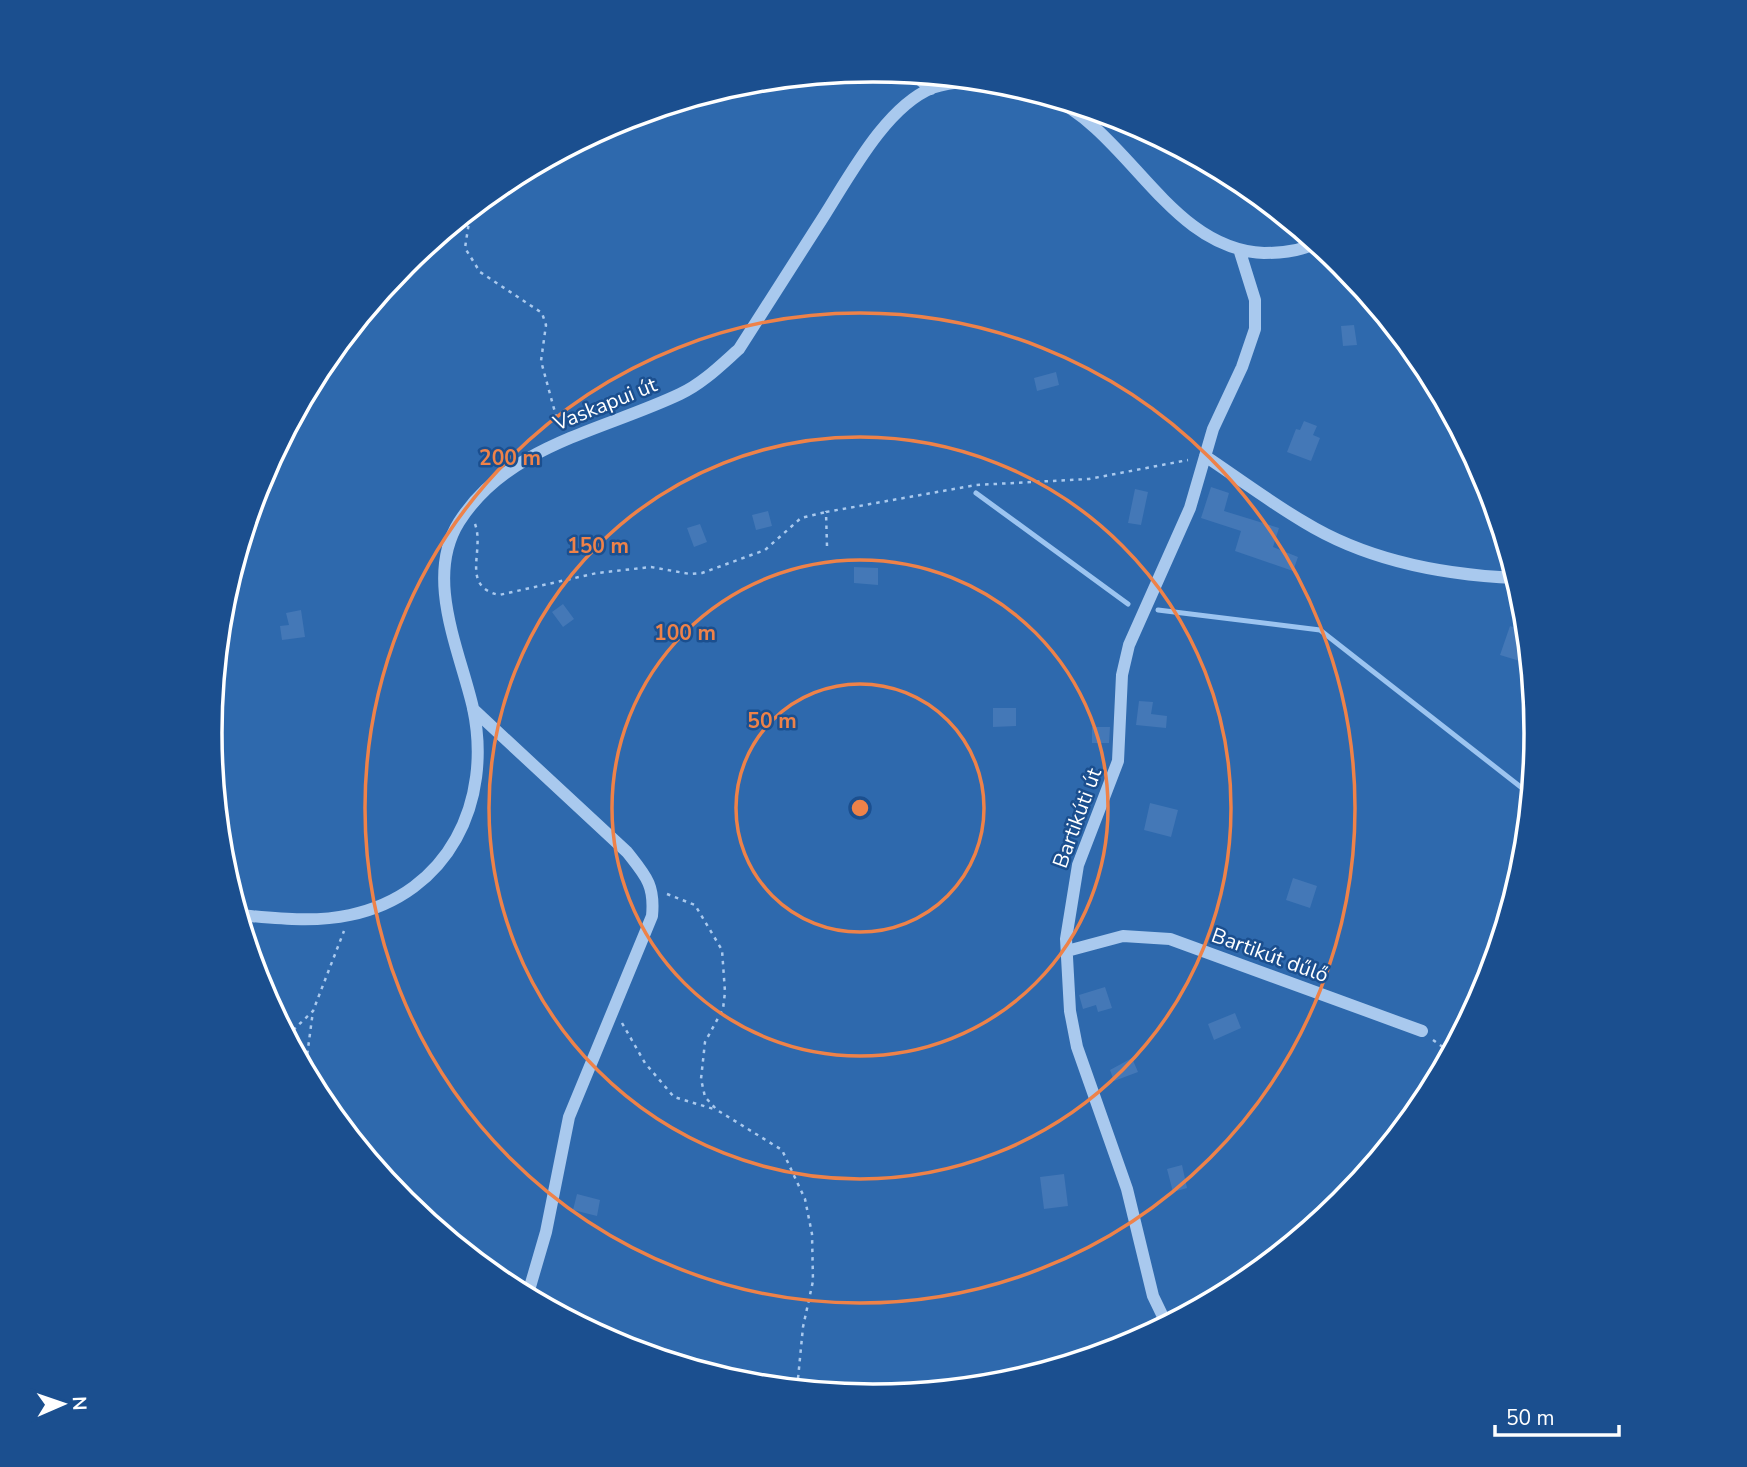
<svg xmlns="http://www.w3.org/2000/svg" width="1747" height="1467" viewBox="0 0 1747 1467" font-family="'Nunito Sans',sans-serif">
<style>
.green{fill:#2e69ad}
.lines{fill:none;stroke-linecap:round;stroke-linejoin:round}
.stream{stroke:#9cc4f0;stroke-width:5}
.building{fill:#4478b7}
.path{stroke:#a9c9ee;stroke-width:2.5;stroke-dasharray:3.5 5;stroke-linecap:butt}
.minor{stroke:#a9c9ee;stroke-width:12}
.ring{fill:none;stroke:#ee8249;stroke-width:3.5}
.labels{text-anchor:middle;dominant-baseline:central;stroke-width:5;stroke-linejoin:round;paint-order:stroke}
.street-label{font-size:21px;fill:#fff;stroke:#1b4f8f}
.rim{fill:none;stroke:#fff;stroke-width:3.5}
.centre{fill:#ee8249;stroke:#1b4f8f;stroke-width:3.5}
.ring-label{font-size:21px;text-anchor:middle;font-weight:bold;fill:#ee8249;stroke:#1b4f8f;stroke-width:5;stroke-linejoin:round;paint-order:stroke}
</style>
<rect width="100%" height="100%" fill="#1b4f8f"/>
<!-- green -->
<path class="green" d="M213 734a661 661 0 1 1 1322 0a661 661 0 1 1-1322 0Z"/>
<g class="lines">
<!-- stream -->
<path class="stream" d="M 976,493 L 1128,604
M 1158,610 L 1320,630 L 1531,795"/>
</g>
<!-- building -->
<path class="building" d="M 1354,325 L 1357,345 L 1343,346 L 1341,326 Z
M 1056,372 L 1059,385 L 1037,391 L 1034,378 Z
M 1304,421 L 1317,426 L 1313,435 L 1320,438 L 1311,461 L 1287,452 L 1296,429 L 1300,430 Z
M 1211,487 L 1229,493 L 1224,511 L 1279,528 L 1273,547 L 1298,557 L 1293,571 L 1235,551 L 1241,531 L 1201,518 Z
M 1135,489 L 1148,492 L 1141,525 L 1128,523 Z
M 768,511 L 772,526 L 756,530 L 752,515 Z
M 700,524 L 707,542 L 694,547 L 687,528 Z
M 854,567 L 878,568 L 878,585 L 854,583 Z
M 563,604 L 574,619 L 563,627 L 552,612 Z
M 301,610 L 305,637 L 282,640 L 280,626 L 289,625 L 286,613 Z
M 1510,626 L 1527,632 L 1528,644 L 1523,662 L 1500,655 Z
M 1139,701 L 1153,702 L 1151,714 L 1167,716 L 1166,728 L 1136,725 Z
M 993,708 L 1016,708 L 1016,726 L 993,727 Z
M 1092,727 L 1110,727 L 1109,743 L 1092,743 Z
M 1150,803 L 1178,810 L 1171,837 L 1144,830 Z
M 1293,878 L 1317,886 L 1310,908 L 1286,900 Z
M 1105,987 L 1112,1008 L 1098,1012 L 1096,1005 L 1083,1009 L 1079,995 Z
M 1235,1013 L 1241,1028 L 1214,1040 L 1208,1024 Z
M 1132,1058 L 1138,1072 L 1114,1081 L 1110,1070 Z
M 1182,1165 L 1187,1188 L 1173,1192 L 1167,1169 Z
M 1064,1174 L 1068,1206 L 1044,1209 L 1040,1177 Z
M 577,1194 L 600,1200 L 597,1216 L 573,1210 Z"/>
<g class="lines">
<!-- path -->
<path class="path" d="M 471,209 L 465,248 L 480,272 L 542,313 L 546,325 L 541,361 L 559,427
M 475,524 C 485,551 460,586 499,595 L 597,573 L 651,567 L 690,574 L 702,573 L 765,550 L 801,518 L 826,512
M 827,546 L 826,512 L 976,485 L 1089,479 L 1188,460
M 667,894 L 695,905 L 722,950 L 725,992 L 723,1009 L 705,1042 L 701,1079 L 705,1097 L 717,1110 L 782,1150 L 805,1199 L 812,1234 L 813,1281 L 803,1327 L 797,1389
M 622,1023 L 645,1063 L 674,1097 L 717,1110
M 287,1036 L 313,1011 L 344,931
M 1433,1040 L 1451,1053
M 305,1071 L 313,1011"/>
<!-- minor -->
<path class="minor" d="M 913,74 L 931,89
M 1048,96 C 1130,132 1169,249 1264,253 C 1281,253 1301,251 1316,243
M 1205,456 C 1238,478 1270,502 1304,522 C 1366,560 1444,575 1516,578
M 473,709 L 627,852 C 646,876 655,885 652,916 L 569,1117 L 546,1232 L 527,1297
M 239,915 C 275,918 313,923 350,915 C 449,894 493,801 473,708 C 460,651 424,578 459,522 C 508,445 602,431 680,394 C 702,384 721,365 739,349 C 765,309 791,268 817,227 C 845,185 883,108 932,88 C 956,79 982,82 1007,84
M 1067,951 L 1123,936 L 1170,939 L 1422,1031
M 1167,1325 L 1153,1296 L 1127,1189 L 1077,1047 L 1070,1011 L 1066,939 L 1078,865 L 1118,761 L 1122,675 L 1129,645 L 1190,508 L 1213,429 L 1242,367 L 1255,329 L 1255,300 L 1240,252"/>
</g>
<!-- distance rings -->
<g class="ring">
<circle cx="860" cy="808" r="124"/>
<circle cx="860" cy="808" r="248"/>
<circle cx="860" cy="808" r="371"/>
<circle cx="860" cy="808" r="495"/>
</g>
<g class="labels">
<!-- street labels -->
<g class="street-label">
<text transform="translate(605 404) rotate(-22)">Vaskapui út</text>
<text transform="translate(1077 818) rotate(-70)">Bartikúti út</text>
<text transform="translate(1270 955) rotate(20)">Bartikút dűlő</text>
</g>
</g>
<!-- crop -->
<path d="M0 0H1747V1467H0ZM222 733a651 651 0 1 1 1302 0a651 651 0 1 1-1302 0Z" fill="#1b4f8f" fill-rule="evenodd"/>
<path class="rim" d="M222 733a651 651 0 1 1 1302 0a651 651 0 1 1-1302 0Z"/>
<circle cx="860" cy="808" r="10" class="centre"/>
<g class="ring-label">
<text x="510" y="465">200 m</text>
<text x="598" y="553">150 m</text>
<text x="685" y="640">100 m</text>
<text x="772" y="728">50 m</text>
</g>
<!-- north arrow -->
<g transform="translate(63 1404) rotate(88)" stroke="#1b4f8f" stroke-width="5" paint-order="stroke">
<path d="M0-5L12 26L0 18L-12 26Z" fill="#ffffff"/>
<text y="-10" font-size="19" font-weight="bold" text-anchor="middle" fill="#ffffff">N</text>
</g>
<!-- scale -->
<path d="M1495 1425v10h124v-10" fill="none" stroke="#ffffff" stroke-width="3.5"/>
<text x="1506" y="1425" font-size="21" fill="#ffffff" stroke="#1b4f8f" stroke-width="5" paint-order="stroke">50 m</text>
</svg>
